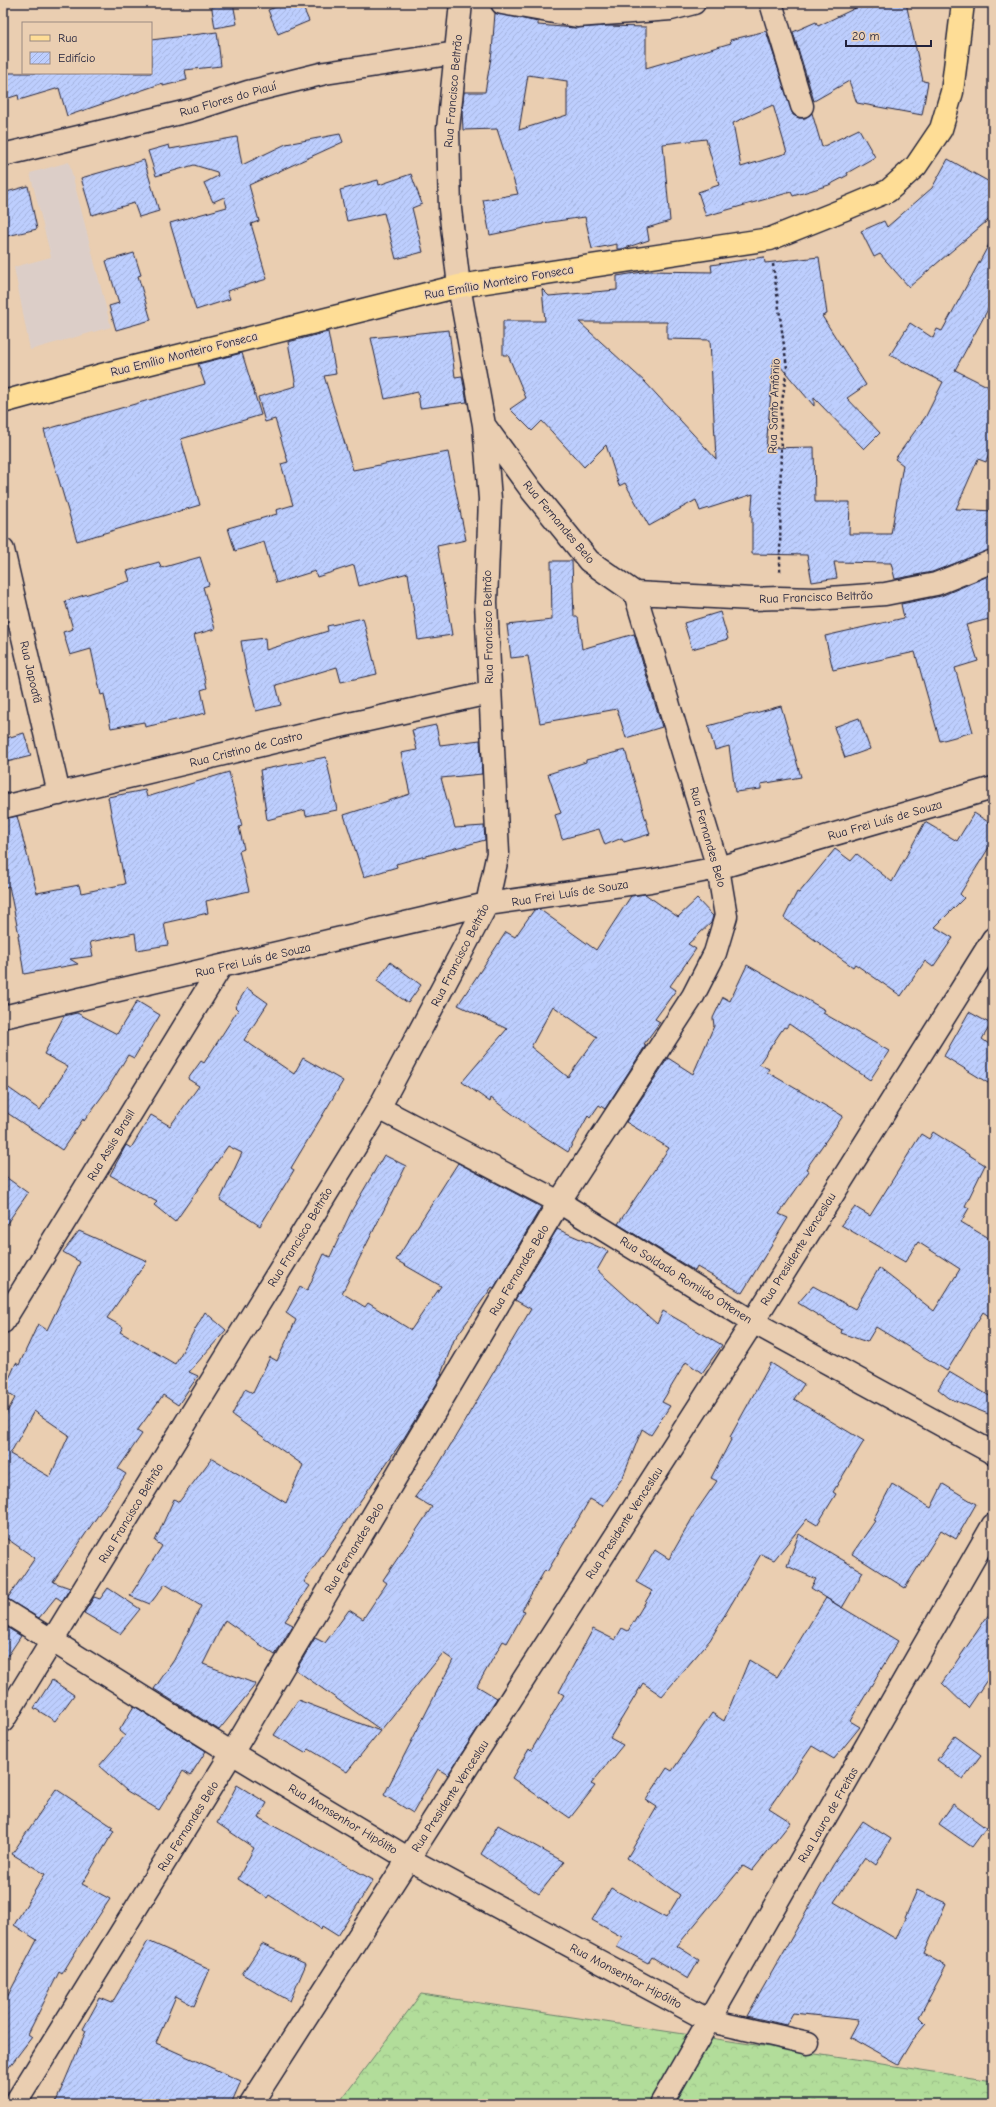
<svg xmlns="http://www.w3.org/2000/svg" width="996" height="2107" viewBox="0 0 996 2107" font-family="'Comic Neue',sans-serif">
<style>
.built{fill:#dccec8}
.forest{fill:url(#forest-crowns);stroke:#6a806a}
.building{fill:url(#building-hatch);stroke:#22223b;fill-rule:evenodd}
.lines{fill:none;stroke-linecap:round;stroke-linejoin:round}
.minor-casing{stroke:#22223b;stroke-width:25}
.major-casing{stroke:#22223b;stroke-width:25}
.path{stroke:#22223b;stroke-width:2.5;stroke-dasharray:3 3;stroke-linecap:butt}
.minor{stroke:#eaceb1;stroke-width:22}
.major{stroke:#fedd96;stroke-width:22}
.labels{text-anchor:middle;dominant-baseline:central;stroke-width:3;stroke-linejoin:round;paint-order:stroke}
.street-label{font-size:12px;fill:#22223b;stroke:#eaceb1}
</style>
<defs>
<pattern id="forest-crowns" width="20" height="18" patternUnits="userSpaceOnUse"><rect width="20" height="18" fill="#b2dd9a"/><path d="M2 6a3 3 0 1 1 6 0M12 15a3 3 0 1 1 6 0" fill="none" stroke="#99bd86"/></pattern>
<pattern id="building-hatch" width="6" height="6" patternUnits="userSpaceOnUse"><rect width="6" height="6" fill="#bdcefe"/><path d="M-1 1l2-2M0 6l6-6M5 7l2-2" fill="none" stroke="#a2b1db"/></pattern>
</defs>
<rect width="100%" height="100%" fill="#eaceb1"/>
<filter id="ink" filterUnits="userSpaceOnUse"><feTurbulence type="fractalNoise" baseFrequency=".025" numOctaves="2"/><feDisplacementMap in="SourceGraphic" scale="8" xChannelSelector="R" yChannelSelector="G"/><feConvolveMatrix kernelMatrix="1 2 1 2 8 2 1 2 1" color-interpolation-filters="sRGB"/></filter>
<g filter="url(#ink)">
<!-- built -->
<path class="built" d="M 69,162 L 111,327 L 30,350 L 14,267 L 51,257 L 30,173 Z"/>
<!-- forest -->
<path class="forest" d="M 421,1994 L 993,2081 L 993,2104 L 338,2104 Z"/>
<!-- building -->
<path class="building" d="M 211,3 L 233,3 L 237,24 L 215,28 Z
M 286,3 L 301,3 L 309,21 L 278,34 L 268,10 Z
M 866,3 L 906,3 L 923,81 L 928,82 L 922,115 L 857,103 L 849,81 L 814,101 L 793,32 L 816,22 L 818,26 Z
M 495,13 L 538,22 L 538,25 L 575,28 L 607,26 L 646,27 L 646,68 L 731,43 L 730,40 L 766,31 L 793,115 L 799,118 L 805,118 L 812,113 L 822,147 L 859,129 L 875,157 L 847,173 L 848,175 L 829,185 L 793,196 L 791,192 L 706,216 L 698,192 L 719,185 L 706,139 L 663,144 L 670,221 L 647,228 L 649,240 L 622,249 L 617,249 L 617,244 L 592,249 L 585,217 L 543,223 L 543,224 L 490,235 L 483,200 L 518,194 L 497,129 L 463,130 L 462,111 L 464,92 L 485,92 L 492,52 ZM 528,75 L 567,81 L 567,115 L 519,130 ZM 773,105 L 787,153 L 741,167 L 733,123 Z
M 217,32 L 221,66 L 185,70 L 187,80 L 163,86 L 163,83 L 67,116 L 59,88 L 19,100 L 18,95 L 3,100 L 3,73 L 151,73 L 151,40 Z
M 340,134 L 343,142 L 249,185 L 259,221 L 251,224 L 267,279 L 227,291 L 230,299 L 196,310 L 170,223 L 227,207 L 224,197 L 213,202 L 204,183 L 218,176 L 217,172 L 194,165 L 156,176 L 148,151 L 169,145 L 170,149 L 237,137 L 242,165 L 286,144 Z
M 948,159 L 993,184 L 993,216 L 909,287 L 880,254 L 874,257 L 861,231 L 884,221 L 887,227 L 932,188 Z
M 144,160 L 159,211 L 139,217 L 134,203 L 92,215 L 81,178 Z
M 411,174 L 422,204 L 412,208 L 423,252 L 396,259 L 384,213 L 347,221 L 340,190 L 378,180 L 379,185 Z
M 28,186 L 37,229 L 3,237 L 3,193 Z
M 993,237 L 993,300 L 955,370 L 993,389 L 993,444 L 986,462 L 978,459 L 956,509 L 993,511 L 993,549 L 932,572 L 895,579 L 891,563 L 834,562 L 837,578 L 812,582 L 807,555 L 752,554 L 752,518 L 751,517 L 753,494 L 700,511 L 696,500 L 649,526 L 625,483 L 619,486 L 606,445 L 584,467 L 542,421 L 532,431 L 510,409 L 526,398 L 508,355 L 503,355 L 503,321 L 545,321 L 542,289 L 549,296 L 617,290 L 617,276 L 649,271 L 712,272 L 711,265 L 764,257 L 765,263 L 819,257 L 827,314 L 822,316 L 866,385 L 847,398 L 880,433 L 864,449 L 814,398 L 814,406 L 774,359 L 766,448 L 814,447 L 815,502 L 850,502 L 849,534 L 891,534 L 903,465 L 895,459 L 926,416 L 943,382 L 890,355 L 910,323 L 933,338 L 937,329 L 942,331 ZM 579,322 L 667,322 L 667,339 L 710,340 L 716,459 L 645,382 Z
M 134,253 L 141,275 L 138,276 L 151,320 L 116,330 L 109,306 L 119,303 L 106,261 Z
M 449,330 L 455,377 L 462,376 L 467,402 L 420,408 L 418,392 L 385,399 L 371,338 Z
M 328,332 L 336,374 L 324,376 L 353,470 L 448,452 L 466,540 L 437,546 L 452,635 L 418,640 L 408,573 L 359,586 L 354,565 L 317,577 L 315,571 L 276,583 L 264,542 L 235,551 L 228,528 L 277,514 L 276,510 L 293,505 L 281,464 L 288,462 L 275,419 L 265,422 L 258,397 L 296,386 L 288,342 Z
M 242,353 L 261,415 L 181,439 L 200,505 L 77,541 L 44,430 L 205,384 L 198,364 Z
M 200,557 L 209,585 L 203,587 L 215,629 L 194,635 L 207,688 L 201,690 L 206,713 L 145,727 L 144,722 L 111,728 L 104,694 L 101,695 L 91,649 L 70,655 L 63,632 L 73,629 L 65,601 L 130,581 L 127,571 L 159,562 L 161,568 Z
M 551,561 L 572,561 L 574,617 L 578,617 L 582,649 L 634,634 L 662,727 L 626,738 L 617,709 L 540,723 L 528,656 L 511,658 L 507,625 L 552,620 Z
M 993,574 L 993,618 L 966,625 L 978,661 L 955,668 L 973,732 L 940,741 L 915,652 L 833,670 L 825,636 L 904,618 L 901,604 L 941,596 Z
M 720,612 L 728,639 L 692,649 L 684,623 Z
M 363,618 L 377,674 L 341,682 L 337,667 L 276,685 L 281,705 L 256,711 L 246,671 L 241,641 L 265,638 L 266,650 L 328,631 L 327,626 Z
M 781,706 L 801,777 L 761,784 L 761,789 L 735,792 L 729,746 L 715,750 L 708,726 Z
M 859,718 L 870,749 L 845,758 L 834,727 Z
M 436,725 L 440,745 L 480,740 L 482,774 L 441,778 L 455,828 L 484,826 L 485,840 L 396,864 L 397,867 L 364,877 L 344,815 L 410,794 L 401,753 L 417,750 L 412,730 Z
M 24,733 L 31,756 L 3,763 L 3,739 Z
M 625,750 L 650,834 L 624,842 L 622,838 L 605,845 L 599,829 L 562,839 L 555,815 L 561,813 L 548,774 L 586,762 L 586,760 Z
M 326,757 L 337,810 L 306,816 L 305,810 L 267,820 L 260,770 Z
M 229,772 L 242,826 L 239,827 L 244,849 L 239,851 L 249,891 L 206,901 L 208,913 L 164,923 L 168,945 L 137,950 L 135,933 L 90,942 L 93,956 L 70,959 L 78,964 L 24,974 L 18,935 L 19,935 L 9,886 L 3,888 L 3,819 L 17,816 L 37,893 L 79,885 L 81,893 L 125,884 L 108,797 L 145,790 L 147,797 Z
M 974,813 L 993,825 L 993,841 L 960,894 L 964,898 L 935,927 L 953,938 L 933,967 L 925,961 L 901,996 L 855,964 L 853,967 L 784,918 L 797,892 L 799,893 L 835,849 L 851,861 L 857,854 L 892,882 L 925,822 L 957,841 Z
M 645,894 L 678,917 L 697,899 L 713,916 L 711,923 L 688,944 L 696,949 L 670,986 L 676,990 L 655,1019 L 660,1022 L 644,1044 L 646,1045 L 605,1109 L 599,1105 L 590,1118 L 588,1116 L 568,1152 L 534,1130 L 491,1098 L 490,1102 L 462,1082 L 507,1029 L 458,1005 L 506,932 L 515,937 L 534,910 L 539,909 L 596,950 L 631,896 ZM 553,1006 L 597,1037 L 568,1077 L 531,1047 Z
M 390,962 L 421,985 L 408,1003 L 377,981 Z
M 747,965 L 825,1010 L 823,1013 L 889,1051 L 870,1080 L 789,1024 L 786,1028 L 784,1027 L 759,1064 L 769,1069 L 767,1072 L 843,1116 L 806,1169 L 809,1171 L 779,1214 L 788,1218 L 742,1293 L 697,1267 L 695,1271 L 618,1224 L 669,1148 L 626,1122 L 668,1058 L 693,1074 L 714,1026 L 713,1018 L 723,997 L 730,1001 Z
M 247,988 L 268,1003 L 244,1040 L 294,1074 L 303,1058 L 343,1081 L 291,1168 L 294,1170 L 260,1226 L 220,1200 L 242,1153 L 228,1146 L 175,1222 L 154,1205 L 157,1202 L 110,1175 L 126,1145 L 131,1148 L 151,1115 L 170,1126 L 199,1086 L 188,1079 L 201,1061 L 204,1063 L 238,1010 L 235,1007 Z
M 137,1001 L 160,1015 L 134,1058 L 128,1055 L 108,1088 L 84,1121 L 83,1119 L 62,1150 L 3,1110 L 3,1084 L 40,1110 L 68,1067 L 44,1054 L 64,1016 L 77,1013 L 117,1034 Z
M 969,1012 L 991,1024 L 982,1039 L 993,1047 L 993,1086 L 944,1056 Z
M 933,1132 L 985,1165 L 965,1206 L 969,1208 L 961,1222 L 993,1241 L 993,1319 L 983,1312 L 947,1371 L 876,1327 L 867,1342 L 841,1333 L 842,1330 L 798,1303 L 813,1286 L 855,1309 L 879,1268 L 934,1311 L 960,1269 L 918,1242 L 905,1262 L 841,1225 L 855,1207 L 870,1216 L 921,1134 L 929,1139 Z
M 384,1155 L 406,1166 L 342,1293 L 365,1307 L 368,1303 L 411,1330 L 441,1286 L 396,1260 L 458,1163 L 541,1207 L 494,1288 L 492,1287 L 454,1340 L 441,1374 L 442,1375 L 404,1438 L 304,1582 L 310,1586 L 285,1621 L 293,1625 L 275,1655 L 225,1620 L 203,1664 L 256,1684 L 219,1730 L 154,1689 L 174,1660 L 201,1606 L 165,1584 L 150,1604 L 130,1596 L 162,1546 L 155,1541 L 174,1499 L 179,1502 L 212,1458 L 286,1503 L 303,1465 L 232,1415 L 245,1389 L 253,1393 L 270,1357 L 277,1361 L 296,1320 L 286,1313 L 300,1287 L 307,1291 L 324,1254 L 330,1257 L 352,1210 Z
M 3,1175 L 28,1193 L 3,1229 Z
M 557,1229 L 608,1251 L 597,1270 L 657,1324 L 663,1311 L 722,1345 L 702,1373 L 686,1362 L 662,1402 L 670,1406 L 651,1435 L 642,1429 L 623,1477 L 603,1506 L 590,1499 L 547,1572 L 545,1570 L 522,1610 L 525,1611 L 507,1643 L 503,1641 L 477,1686 L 497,1698 L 448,1775 L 438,1769 L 413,1813 L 384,1795 L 453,1660 L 443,1653 L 381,1730 L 296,1670 L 315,1638 L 325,1643 L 349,1610 L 363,1619 L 387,1583 L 383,1580 L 432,1507 L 415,1497 L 438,1466 L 531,1309 L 515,1300 Z
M 79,1231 L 147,1261 L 107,1318 L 123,1327 L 120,1332 L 175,1364 L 205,1312 L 226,1330 L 189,1372 L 198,1376 L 178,1405 L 163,1395 L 137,1431 L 142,1434 L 118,1469 L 126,1474 L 53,1582 L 70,1588 L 62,1601 L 56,1597 L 39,1618 L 7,1599 L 35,1558 L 3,1536 L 3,1419 L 15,1398 L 4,1390 L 16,1363 L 19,1365 L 38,1324 L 47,1330 L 80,1262 L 63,1252 ZM 34,1411 L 69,1435 L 50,1477 L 10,1454 Z
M 771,1363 L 804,1384 L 794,1399 L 864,1441 L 833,1492 L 836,1494 L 817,1525 L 807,1519 L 774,1560 L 761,1554 L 710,1640 L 662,1696 L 643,1683 L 610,1738 L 623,1745 L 591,1784 L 595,1786 L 570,1818 L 512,1778 L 529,1749 L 531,1751 L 564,1695 L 559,1692 L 593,1629 L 615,1640 L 622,1628 L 628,1631 L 652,1591 L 636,1582 L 655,1550 L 669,1559 L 697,1510 L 717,1481 L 711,1478 L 732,1438 L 730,1437 Z
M 949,1372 L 993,1398 L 993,1416 L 949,1398 L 938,1389 Z
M 892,1484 L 931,1508 L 943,1484 L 976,1504 L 956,1539 L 941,1530 L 905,1588 L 852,1554 L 875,1521 L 873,1520 Z
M 799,1534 L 863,1572 L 842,1608 L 811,1588 L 816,1579 L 787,1566 Z
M 108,1588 L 140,1609 L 120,1634 L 84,1613 L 94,1597 L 100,1599 Z
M 826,1598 L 898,1641 L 850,1721 L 860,1727 L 834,1759 L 812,1746 L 769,1808 L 791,1822 L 752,1871 L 743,1866 L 677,1946 L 699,1960 L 688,1979 L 652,1957 L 648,1963 L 617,1947 L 622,1937 L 592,1920 L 611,1888 L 666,1918 L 680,1895 L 627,1858 L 657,1807 L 646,1800 L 667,1768 L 672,1771 L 712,1713 L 724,1721 L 749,1660 L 777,1677 Z
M 993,1608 L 993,1671 L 968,1708 L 942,1683 Z
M 3,1625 L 21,1636 L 3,1663 Z
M 52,1680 L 74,1695 L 55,1721 L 34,1708 Z
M 298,1700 L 380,1731 L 347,1772 L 309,1749 L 305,1753 L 274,1735 Z
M 134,1706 L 206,1751 L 190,1776 L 183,1771 L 159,1810 L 127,1791 L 99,1766 L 125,1736 L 119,1731 Z
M 955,1736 L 981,1755 L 963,1779 L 937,1760 Z
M 237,1785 L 267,1803 L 259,1818 L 373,1880 L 338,1936 L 322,1926 L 321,1929 L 269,1895 L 267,1898 L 238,1879 L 254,1848 L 217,1823 Z
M 56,1789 L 113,1827 L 111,1829 L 114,1831 L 82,1884 L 110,1899 L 79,1946 L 62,1974 L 59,1972 L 28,2034 L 32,2037 L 3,2075 L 3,2005 L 37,1940 L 14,1925 L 45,1874 L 12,1854 Z
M 953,1804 L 986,1828 L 972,1847 L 939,1824 Z
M 863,1821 L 891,1839 L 876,1865 L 865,1857 L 834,1902 L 896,1939 L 917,1890 L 946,1903 L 924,1954 L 946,1966 L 919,2017 L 926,2024 L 911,2042 L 898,2064 L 850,2037 L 859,2020 L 793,2013 L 786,2025 L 747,2016 L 833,1865 Z
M 498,1825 L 564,1862 L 539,1894 L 481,1854 Z
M 148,1941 L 210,1969 L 194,2006 L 176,1996 L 156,2043 L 241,2081 L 231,2104 L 55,2104 L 86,2031 L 83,2029 L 100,1998 L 112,2003 Z
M 262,1944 L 306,1964 L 290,2001 L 242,1974 Z"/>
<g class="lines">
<defs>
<path id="minor" d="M 502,3 L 577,16 L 671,9 L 694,3
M 771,3 L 802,106
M 3,155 L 192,110 L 248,92 L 325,73 L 456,53
M 3,550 L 59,794
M 635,593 L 753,599 L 779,598 L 815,599 L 885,594 L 936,584 L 993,561
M 3,807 L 336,727 L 489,693
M 3,1017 L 487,904 L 650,881 L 718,868 L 993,788
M 379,1108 L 559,1202 L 753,1322 L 993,1453
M 3,1322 L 220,968
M 3,1610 L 232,1753 L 409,1859 L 710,2021 L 808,2043
M 3,1721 L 379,1108 L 487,904 L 498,853 L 486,602 L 490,499 L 484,425 L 459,286 L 450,209 L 448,129 L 461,3
M 15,2104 L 232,1753 L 559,1202 L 693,996 L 715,953 L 726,916 L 718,868 L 635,593 L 589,561 L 532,491 L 484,425
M 251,2104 L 753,1322 L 993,939
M 661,2104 L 993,1525"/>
<path id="major" d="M 3,402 L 98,376 L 459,286 L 770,239 L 845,209 L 888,191 L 916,166 L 941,129 L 952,92 L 963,3"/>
</defs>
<!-- minor casing -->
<use href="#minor" class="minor-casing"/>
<!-- major casing -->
<use href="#major" class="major-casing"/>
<!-- path -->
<path class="path" d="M 773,264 L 787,368 L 781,409 L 780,573"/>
<!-- minor -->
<use href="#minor" class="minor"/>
<!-- major -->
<use href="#major" class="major"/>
</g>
</g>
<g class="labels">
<!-- street labels -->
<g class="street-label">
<text transform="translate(453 91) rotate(-85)">Rua Francisco Beltrão</text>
<text transform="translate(228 99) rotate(-16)">Rua Flores do Piauí</text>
<text transform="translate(499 282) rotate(-10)">Rua Emílio Monteiro Fonseca</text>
<text transform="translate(184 354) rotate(-14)">Rua Emílio Monteiro Fonseca</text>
<text transform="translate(774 406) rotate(-88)">Rua Santo Antônio</text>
<text transform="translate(559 522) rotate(50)">Rua Fernandes Belo</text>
<text transform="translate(816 597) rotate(-2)">Rua Francisco Beltrão</text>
<text transform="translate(488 627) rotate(-91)">Rua Francisco Beltrão</text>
<text transform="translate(31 672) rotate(77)">Rua Japoatã</text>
<text transform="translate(246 749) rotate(-14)">Rua Cristino de Castro</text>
<text transform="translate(885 820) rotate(-16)">Rua Frei Luís de Souza</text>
<text transform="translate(708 837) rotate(74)">Rua Fernandes Belo</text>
<text transform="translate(570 893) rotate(-9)">Rua Frei Luís de Souza</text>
<text transform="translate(460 955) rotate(-63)">Rua Francisco Beltrão</text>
<text transform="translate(253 960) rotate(-13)">Rua Frei Luís de Souza</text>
<text transform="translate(111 1145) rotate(-59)">Rua Assis Brasil</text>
<text transform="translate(300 1237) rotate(-59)">Rua Francisco Beltrão</text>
<text transform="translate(798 1249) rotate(-58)">Rua Presidente Venceslau</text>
<text transform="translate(519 1270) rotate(-59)">Rua Fernandes Belo</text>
<text transform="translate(686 1280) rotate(32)">Rua Soldado Romildo Ottenen</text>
<text transform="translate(131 1513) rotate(-59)">Rua Francisco Beltrão</text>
<text transform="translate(624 1523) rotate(-57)">Rua Presidente Venceslau</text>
<text transform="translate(354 1548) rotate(-59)">Rua Fernandes Belo</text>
<text transform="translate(450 1796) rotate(-57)">Rua Presidente Venceslau</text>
<text transform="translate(828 1815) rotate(-60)">Rua Lauro de Freitas</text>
<text transform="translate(343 1819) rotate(31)">Rua Monsenhor Hipólito</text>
<text transform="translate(188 1826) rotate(-58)">Rua Fernandes Belo</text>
<text transform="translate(626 1976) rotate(28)">Rua Monsenhor Hipólito</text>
</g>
</g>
<!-- margin -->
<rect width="996" height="2107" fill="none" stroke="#eaceb1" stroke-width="16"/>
<rect x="8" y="8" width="980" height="2091" fill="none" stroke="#22223b" stroke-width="1.5" filter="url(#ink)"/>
<!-- legend -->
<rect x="22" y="22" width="130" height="52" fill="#eaceb1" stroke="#9a8982"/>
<rect x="30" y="35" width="20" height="6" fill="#fedd96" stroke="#9a8982"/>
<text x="58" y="42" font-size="12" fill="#22223b">Rua</text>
<rect x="30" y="52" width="20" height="12" fill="url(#building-hatch)" stroke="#9a8982"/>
<text x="58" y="62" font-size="12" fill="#22223b">Edifício</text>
<!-- scale -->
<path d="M846 40v6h85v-6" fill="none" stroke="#22223b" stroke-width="2"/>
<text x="852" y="40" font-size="12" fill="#22223b" stroke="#eaceb1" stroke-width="3" paint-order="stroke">20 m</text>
</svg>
